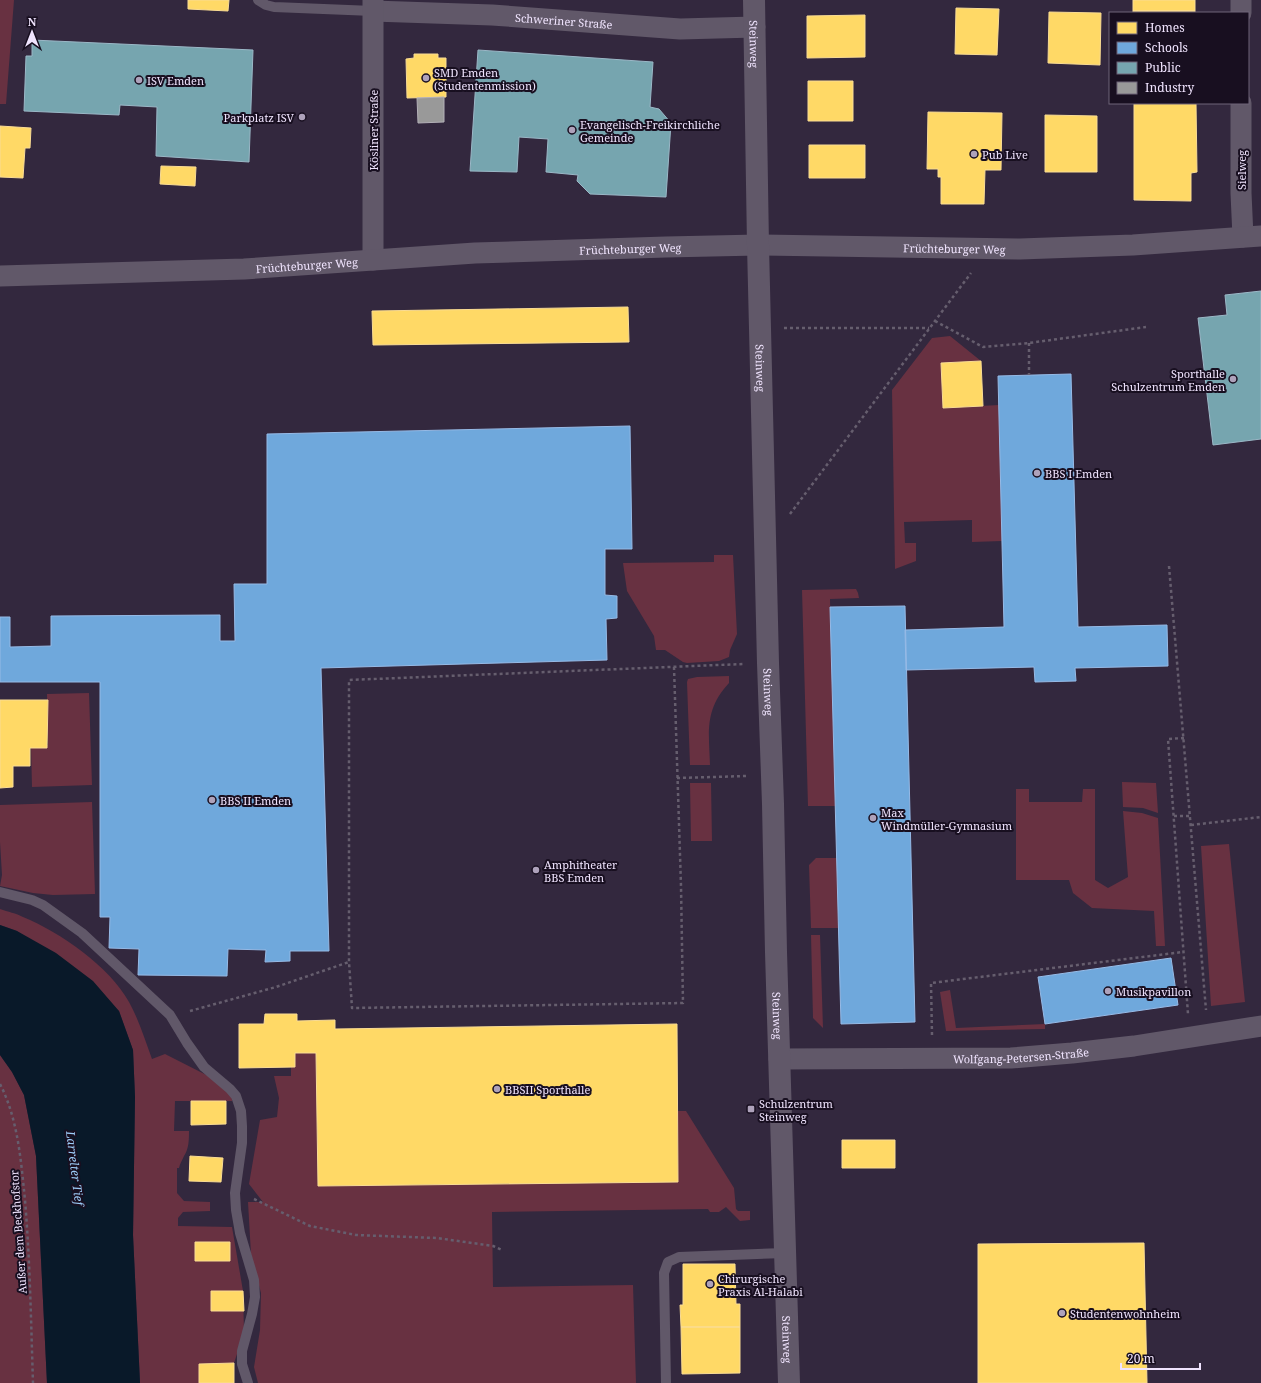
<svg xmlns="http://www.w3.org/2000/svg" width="1261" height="1383" viewBox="0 0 1261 1383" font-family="'Noto Serif',serif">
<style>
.green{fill:#683141}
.water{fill:#091929}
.homes{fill:#ffd966;stroke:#fadc94}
.schools{fill:#6fa8dc;stroke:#96bae6}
.public{fill:#76a5af;stroke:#9bb8c7}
.industry{fill:#999;stroke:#b3b0b7}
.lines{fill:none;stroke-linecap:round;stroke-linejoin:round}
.path{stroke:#665e6e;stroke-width:2.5;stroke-dasharray:3 3;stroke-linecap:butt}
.service{stroke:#615869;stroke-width:10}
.minor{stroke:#615869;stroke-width:21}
.tertiary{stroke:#615869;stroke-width:22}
.poi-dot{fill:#aea2bb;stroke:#180f20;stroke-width:1.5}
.labels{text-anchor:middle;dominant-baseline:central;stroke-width:4;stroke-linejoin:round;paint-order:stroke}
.street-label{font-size:11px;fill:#f0e4fe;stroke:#180f20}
.poi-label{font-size:11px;fill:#f0e4fe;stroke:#180f20;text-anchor:start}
.water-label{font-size:12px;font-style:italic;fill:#9ccbf7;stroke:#180f20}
</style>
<rect width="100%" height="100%" fill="#33283e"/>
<!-- green -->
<path class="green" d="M 0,0 L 14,0 L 6,104 L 0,104 Z
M 950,336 L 981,361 L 941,363 L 943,408 L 999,405 L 1002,541 L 972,542 L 972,520 L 904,522 L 905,543 L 916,543 L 916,561 L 895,569 L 892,390 L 932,338 Z
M 714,555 L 733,555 L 737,634 L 730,650 L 729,657 L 719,661 L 687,663 L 683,662 L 665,650 L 656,650 L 654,636 L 627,591 L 623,563 L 714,562 Z
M 856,589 L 858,593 L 859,598 L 830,599 L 835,806 L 808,806 L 802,590 Z
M 729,676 L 729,683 C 704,710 709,732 710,765 L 690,765 L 687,682 L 688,679 L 697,677 Z
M 89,693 L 92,785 L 32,787 L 31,746 L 48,745 L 47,694 Z
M 1122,782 L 1156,783 L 1158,813 L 1143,808 L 1123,807 Z
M 690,783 L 711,783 L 712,841 L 691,841 Z
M 1016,789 L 1029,789 L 1029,802 L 1082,802 L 1083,789 L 1095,789 L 1095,880 L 1108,888 L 1128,877 L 1123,811 L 1142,813 L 1158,818 L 1165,946 L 1156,946 L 1154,911 L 1092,908 L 1073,893 L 1069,880 L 1016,880 Z
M 92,802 L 95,894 L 53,895 L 33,893 L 0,886 L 2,875 L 0,842 L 0,805 Z
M 1229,844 L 1245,1002 L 1211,1006 L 1201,846 Z
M 816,858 L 837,858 L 838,928 L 811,928 L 809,865 Z
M 0,909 C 8,912 16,913 23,917 C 60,932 110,967 129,1002 C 139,1020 145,1040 152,1059 L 165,1054 L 228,1086 L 232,1092 L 232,1101 L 175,1101 L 174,1131 L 189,1131 C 189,1139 189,1149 184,1156 C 182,1161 180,1163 179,1168 L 177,1168 L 177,1193 L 184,1201 L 210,1202 L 210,1211 L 183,1212 L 178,1218 L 178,1226 L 232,1227 L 243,1291 L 244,1333 L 234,1363 L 234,1383 L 140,1383 L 133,1235 L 135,1097 L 133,1050 L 119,1011 L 17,931 L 0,925 Z
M 811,935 L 820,935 L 823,1028 L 813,1018 Z
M 950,990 L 956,1028 L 1045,1024 L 1045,1029 L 946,1031 L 940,992 Z
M 295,1053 L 316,1053 L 318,1186 L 678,1182 L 678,1111 L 686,1111 L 734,1188 L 736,1209 L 738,1211 L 750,1211 L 750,1220 L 740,1221 L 726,1207 L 719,1212 L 710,1212 L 708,1209 L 492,1212 L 493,1287 L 633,1285 L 636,1383 L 258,1383 L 254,1367 L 260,1330 L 261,1293 L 251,1254 L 248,1202 L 263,1202 L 249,1184 L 260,1120 L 277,1117 L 279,1098 L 274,1076 L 291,1076 L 291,1067 L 295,1067 Z
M 0,1055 L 12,1072 L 24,1095 L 36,1156 L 47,1383 L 0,1383 Z"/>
<!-- water -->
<path class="water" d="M 0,925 L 17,931 L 56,953 L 93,981 L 119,1011 L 133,1050 L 135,1097 L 133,1235 L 140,1383 L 47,1383 L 36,1156 L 24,1095 L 12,1072 L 0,1055 Z"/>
<!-- homes -->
<path class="homes" d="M 188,0 L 229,0 L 228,11 L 188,9 Z
M 1133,0 L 1195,0 L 1195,11 L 1133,11 Z
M 956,8 L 999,9 L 997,55 L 955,54 Z
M 1133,11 L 1195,11 L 1195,13 L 1133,13 Z
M 1049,12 L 1101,13 L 1100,65 L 1048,63 Z
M 865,15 L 865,57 L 807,58 L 807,16 Z
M 414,54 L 438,54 L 438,58 L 446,58 L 446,97 L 407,98 L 406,59 L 414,58 Z
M 808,81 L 853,81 L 853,121 L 808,121 Z
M 1134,103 L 1196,103 L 1197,172 L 1191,173 L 1191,201 L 1134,200 Z
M 928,112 L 1002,113 L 1001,170 L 985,170 L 984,204 L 941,204 L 941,177 L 938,177 L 938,169 L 927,169 Z
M 1045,115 L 1097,116 L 1097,172 L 1045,172 Z
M 0,126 L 31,128 L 30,148 L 25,148 L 23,178 L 0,177 Z
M 809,145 L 865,145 L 865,178 L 809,178 Z
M 161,166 L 196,167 L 195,186 L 160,184 Z
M 628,307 L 629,342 L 373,345 L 372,311 Z
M 981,361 L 983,406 L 943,408 L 941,363 Z
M 0,700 L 48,700 L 47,748 L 30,748 L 30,766 L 13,766 L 13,787 L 0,788 Z
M 265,1014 L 297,1014 L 297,1021 L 335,1020 L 335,1029 L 677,1024 L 678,1182 L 318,1186 L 316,1053 L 295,1053 L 295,1067 L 239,1068 L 239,1024 L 264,1024 Z
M 191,1101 L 226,1101 L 226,1124 L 191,1125 Z
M 842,1140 L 895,1140 L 895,1168 L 842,1168 Z
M 190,1156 L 223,1158 L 221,1182 L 189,1181 Z
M 195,1242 L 230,1242 L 230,1261 L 195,1261 Z
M 1144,1243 L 1147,1383 L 978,1383 L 978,1244 Z
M 683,1264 L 735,1264 L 736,1304 L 740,1304 L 740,1327 L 681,1327 L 680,1305 L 683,1305 Z
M 211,1291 L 243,1291 L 244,1311 L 211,1311 Z
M 681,1327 L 740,1327 L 740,1373 L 682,1374 Z
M 234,1363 L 234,1383 L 199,1383 L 199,1364 Z"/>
<!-- schools -->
<path class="schools" d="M 1071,374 L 1078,627 L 1167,625 L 1168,666 L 1075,668 L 1076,681 L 1035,682 L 1034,667 L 906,670 L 905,630 L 1004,627 L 998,376 Z
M 630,426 L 632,549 L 605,549 L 605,595 L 617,596 L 617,618 L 606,619 L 607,660 L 321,668 L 329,951 L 290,951 L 290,961 L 265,962 L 266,950 L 228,949 L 227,976 L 138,975 L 139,949 L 109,948 L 110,917 L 100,917 L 100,682 L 0,682 L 0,617 L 10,617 L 10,647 L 51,646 L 51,616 L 220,615 L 220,641 L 235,641 L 234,584 L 267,584 L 267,434 Z
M 905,606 L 915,1022 L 841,1024 L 830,607 Z
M 1171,958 L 1178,1005 L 1045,1024 L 1038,977 Z"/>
<!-- public -->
<path class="public" d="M 32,40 L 253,50 L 249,162 L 156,156 L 157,107 L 120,105 L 119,115 L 24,111 L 26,56 L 32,56 Z
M 478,50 L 653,62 L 650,107 L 659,109 L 671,123 L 666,197 L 590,194 L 577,181 L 578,175 L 546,172 L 548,139 L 519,137 L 517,172 L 470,171 Z
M 1261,291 L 1261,439 L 1213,445 L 1198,318 L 1227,315 L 1225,295 Z"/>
<!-- industry -->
<path class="industry" d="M 444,97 L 444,122 L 418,123 L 417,98 Z"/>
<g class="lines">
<!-- path -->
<path class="path" d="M 935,321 L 983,347 L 1029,343 L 1146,327
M 784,328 L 929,328
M 1029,343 L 1029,375
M 790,514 L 971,273
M 1169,566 L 1206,1010
M 674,667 L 681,886 L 683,1003 L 352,1008 L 349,962 L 349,680 L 743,664
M 1184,738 L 1168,739 L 1188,1014
M 677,778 L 747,776
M 1174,816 L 1190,816
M 1191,825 L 1261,817
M 190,1011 L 276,987 L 349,962
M 932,1035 L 931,983 L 1183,952
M 0,1084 C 18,1119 21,1161 25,1200 C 30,1261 31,1322 33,1383
M 254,1199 L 310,1226 L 356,1235 L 437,1238 L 493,1246 L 502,1250"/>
<!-- service -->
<path class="service" d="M 258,0 L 266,5 L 274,7 L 373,11
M 0,892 L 32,900 L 43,905 L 82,933 L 170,1015 L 187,1043 L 204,1067 L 230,1089 L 236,1096 L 241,1111 L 242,1126 L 242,1143 L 235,1193 L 236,1210 L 240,1233 L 254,1280 L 255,1297 L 252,1314 L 242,1351 L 242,1364 L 248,1383
M 666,1383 L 664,1273 L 668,1262 L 679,1257 L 785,1253"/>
<!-- minor -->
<g class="minor">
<path id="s1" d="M 373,11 L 492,15 L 680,29 L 755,27"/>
<path d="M 1241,13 L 1241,0"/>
<path d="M 1241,103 L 1241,193 L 1243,237"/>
<path d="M 373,260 L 373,0"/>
<path id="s2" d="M 0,276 L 244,269 L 475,253 L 666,247 L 758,245 L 1020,249 L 1133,245 L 1261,236"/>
<path id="s3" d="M 779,1059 L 1011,1058 L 1072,1053 L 1134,1046 L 1261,1026"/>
</g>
<!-- tertiary -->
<path class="tertiary" id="s4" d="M 754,0 L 758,245 L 768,663 L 773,804 L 776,952 L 789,1383"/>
</g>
<!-- markers -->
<g class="poi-dot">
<circle cx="426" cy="78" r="4"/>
<circle cx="139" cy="80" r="4"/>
<circle cx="302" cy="117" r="4"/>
<circle cx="572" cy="130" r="4"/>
<circle cx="974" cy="154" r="4"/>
<circle cx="1233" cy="379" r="4"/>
<circle cx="1037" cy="473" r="4"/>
<circle cx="212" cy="800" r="4"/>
<circle cx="873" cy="818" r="4"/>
<circle cx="536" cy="870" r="4"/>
<circle cx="1108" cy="991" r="4"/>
<circle cx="497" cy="1089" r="4"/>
<rect x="747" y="1105" width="8" height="8" rx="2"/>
<circle cx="710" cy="1284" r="4"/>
<circle cx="1062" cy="1313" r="4"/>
</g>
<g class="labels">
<!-- street labels -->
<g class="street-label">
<text stroke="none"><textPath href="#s1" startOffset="191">Schweriner Straße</textPath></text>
<text stroke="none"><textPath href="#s4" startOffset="44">Steinweg</textPath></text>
<text transform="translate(373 130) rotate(-90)">Kösliner Straße</text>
<text transform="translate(1241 170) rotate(-90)">Sielweg</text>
<text stroke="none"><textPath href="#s2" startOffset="631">Früchteburger Weg</textPath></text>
<text stroke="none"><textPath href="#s2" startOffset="955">Früchteburger Weg</textPath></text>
<text stroke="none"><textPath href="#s2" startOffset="307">Früchteburger Weg</textPath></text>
<text stroke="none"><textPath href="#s4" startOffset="368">Steinweg</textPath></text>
<text stroke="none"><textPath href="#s4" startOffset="692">Steinweg</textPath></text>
<text stroke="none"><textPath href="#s4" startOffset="1016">Steinweg</textPath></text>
<text stroke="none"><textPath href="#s3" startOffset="242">Wolfgang-Petersen-Straße</textPath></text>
<text transform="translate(18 1232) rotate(-94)">Außer dem Beckhofstor</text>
<text stroke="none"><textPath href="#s4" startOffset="1340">Steinweg</textPath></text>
</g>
<!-- poi labels -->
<g class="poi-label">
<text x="434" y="72">SMD Emden<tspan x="434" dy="13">(Studentenmission)</tspan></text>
<text x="147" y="80">ISV Emden</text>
<text x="294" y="117" text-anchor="end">Parkplatz ISV</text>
<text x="580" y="124">Evangelisch-Freikirchliche<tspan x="580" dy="13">Gemeinde</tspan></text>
<text x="982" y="154">Pub Live</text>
<text x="1225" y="373" text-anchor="end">Sporthalle<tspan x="1225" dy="13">Schulzentrum Emden</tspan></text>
<text x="1045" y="473">BBS I Emden</text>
<text x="220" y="800">BBS II Emden</text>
<text x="881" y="812">Max<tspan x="881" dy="13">Windmüller-Gymnasium</tspan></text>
<text x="544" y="864">Amphitheater<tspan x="544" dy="13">BBS Emden</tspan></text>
<text x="1116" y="991">Musikpavillon</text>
<text x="505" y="1089">BBSII Sporthalle</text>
<text x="759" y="1103">Schulzentrum<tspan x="759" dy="13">Steinweg</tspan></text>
<text x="718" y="1278">Chirurgische<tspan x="718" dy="13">Praxis Al-Halabi</tspan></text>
<text x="1070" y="1313">Studentenwohnheim</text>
</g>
<!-- water labels -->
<g class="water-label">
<text transform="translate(75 1168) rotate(83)">Larrelter Tief</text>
</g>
</g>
<!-- legend -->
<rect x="1109" y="12" width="140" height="92" fill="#180f20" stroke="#6e6479"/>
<rect x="1117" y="22" width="20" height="12" fill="#ffd966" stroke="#6e6479"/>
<text x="1145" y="32" font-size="12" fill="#f0e4fe">Homes</text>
<rect x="1117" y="42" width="20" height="12" fill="#6fa8dc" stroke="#6e6479"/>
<text x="1145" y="52" font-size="12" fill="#f0e4fe">Schools</text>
<rect x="1117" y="62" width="20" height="12" fill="#76a5af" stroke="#6e6479"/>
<text x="1145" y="72" font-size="12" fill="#f0e4fe">Public</text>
<rect x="1117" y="82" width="20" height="12" fill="#999999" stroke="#6e6479"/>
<text x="1145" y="92" font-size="12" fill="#f0e4fe">Industry</text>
<!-- north arrow -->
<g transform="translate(32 32)" stroke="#180f20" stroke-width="3" paint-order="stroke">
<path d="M0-3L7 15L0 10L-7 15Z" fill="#f0e4fe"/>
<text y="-6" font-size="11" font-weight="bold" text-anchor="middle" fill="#f0e4fe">N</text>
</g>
<!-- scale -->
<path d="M1121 1363v6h79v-6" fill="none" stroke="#f0e4fe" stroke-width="2"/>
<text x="1127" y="1363" font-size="12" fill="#f0e4fe" stroke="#180f20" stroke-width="3" paint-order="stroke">20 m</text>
</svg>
